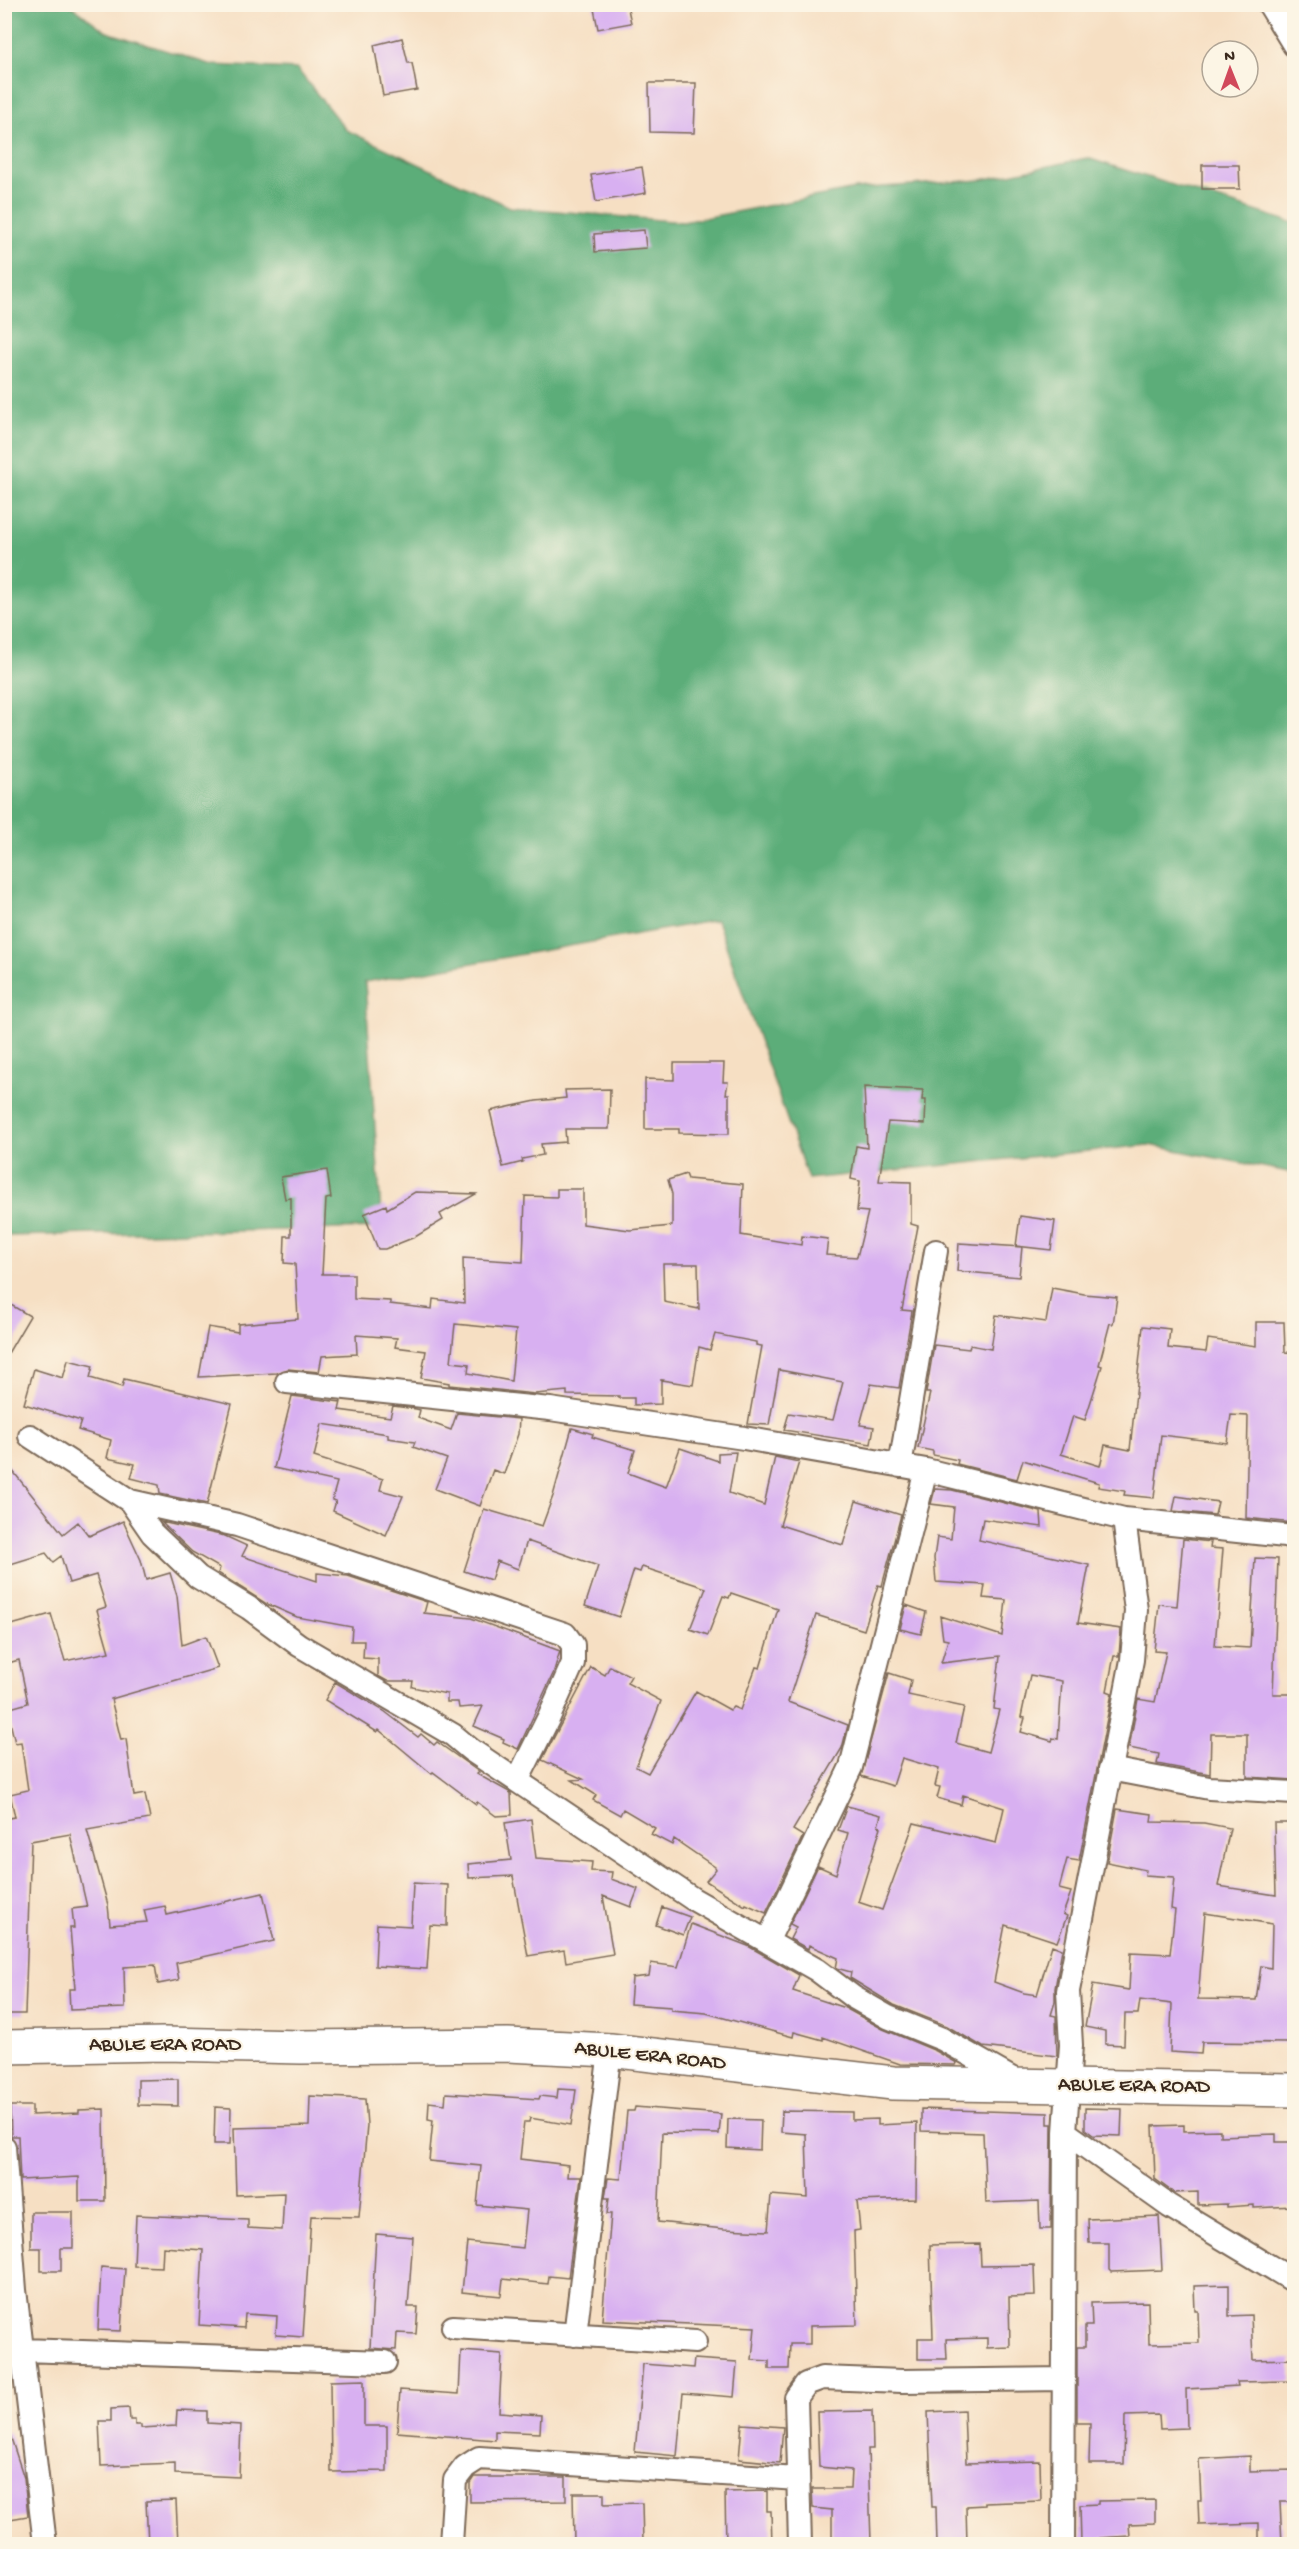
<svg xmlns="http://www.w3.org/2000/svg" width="1299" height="2549" viewBox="0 0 1299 2549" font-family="'Gochi Hand',sans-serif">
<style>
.forest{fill:#5cad79;stroke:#4c6c4c;stroke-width:1.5}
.building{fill:#d8b0f1;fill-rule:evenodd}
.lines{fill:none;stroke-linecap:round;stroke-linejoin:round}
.street-casing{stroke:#7c6958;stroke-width:26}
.secondary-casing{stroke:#7c6958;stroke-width:36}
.street{stroke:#fff;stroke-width:22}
.secondary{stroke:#fff;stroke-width:33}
.labels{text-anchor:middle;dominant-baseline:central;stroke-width:4.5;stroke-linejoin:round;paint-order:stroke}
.street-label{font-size:21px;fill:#3b2a1e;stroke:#fcf5e5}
</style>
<rect width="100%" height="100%" fill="#fcf5e5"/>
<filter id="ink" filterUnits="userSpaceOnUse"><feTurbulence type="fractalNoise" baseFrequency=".0167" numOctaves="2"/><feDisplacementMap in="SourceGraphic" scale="12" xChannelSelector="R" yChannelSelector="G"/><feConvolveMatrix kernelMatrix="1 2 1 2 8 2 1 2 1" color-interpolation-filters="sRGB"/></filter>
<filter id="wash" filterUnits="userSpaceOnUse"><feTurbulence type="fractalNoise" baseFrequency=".008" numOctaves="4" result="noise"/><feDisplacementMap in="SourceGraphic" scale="24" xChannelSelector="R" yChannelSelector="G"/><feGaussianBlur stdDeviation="1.35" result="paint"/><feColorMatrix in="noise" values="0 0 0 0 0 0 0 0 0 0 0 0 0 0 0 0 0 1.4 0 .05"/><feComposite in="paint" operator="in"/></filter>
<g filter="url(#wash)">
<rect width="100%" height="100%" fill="#f6dfc3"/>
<!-- forest -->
<path class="forest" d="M 4,5 L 70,5 L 107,32 L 212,65 L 297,69 L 346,130 L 510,207 L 683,222 L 855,189 L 981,180 L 1087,158 L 1294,223 L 1294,1173 L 1149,1145 L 808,1179 L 717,920 L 365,982 L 382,1228 L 5,1236 Z"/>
<g id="blocks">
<!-- building -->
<path class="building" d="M 593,4 L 627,4 L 631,23 L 598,29 Z
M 402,38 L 408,63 L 412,63 L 417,90 L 383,96 L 374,45 Z
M 649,83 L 696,83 L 694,133 L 650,132 Z
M 1202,165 L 1239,165 L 1240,189 L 1202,189 Z
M 642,167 L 646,193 L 596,202 L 591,175 Z
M 644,230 L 646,248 L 595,252 L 594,234 Z
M 674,1063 L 724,1063 L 723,1082 L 728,1082 L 726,1094 L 729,1094 L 729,1134 L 679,1133 L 679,1129 L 645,1129 L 645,1079 L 674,1080 Z
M 864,1087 L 923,1090 L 922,1100 L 926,1100 L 925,1124 L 888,1122 L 879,1181 L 911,1182 L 911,1224 L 918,1226 L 902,1310 L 912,1311 L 899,1388 L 871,1384 L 860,1425 L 874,1427 L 871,1444 L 784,1430 L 789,1413 L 833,1420 L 843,1382 L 779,1370 L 769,1425 L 748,1424 L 762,1346 L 756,1345 L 756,1342 L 715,1334 L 710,1350 L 699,1347 L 693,1385 L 661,1380 L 661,1404 L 634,1405 L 634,1398 L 619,1398 L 619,1396 L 567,1395 L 567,1391 L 535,1394 L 449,1385 L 449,1383 L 421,1378 L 426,1351 L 395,1347 L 397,1338 L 356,1335 L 357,1354 L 322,1356 L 319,1372 L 288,1369 L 277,1373 L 199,1377 L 208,1327 L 238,1332 L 238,1324 L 298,1319 L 295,1264 L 284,1263 L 285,1236 L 291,1236 L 291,1198 L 285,1199 L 281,1177 L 327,1170 L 331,1198 L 326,1199 L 322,1274 L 354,1274 L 354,1299 L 390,1301 L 390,1304 L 432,1309 L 433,1299 L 464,1303 L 463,1258 L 523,1262 L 525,1196 L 557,1197 L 557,1189 L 583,1189 L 583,1224 L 630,1230 L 672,1226 L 672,1194 L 668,1180 L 686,1174 L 688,1179 L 743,1184 L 741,1235 L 801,1245 L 802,1236 L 828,1239 L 826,1255 L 857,1257 L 868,1212 L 857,1211 L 860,1181 L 851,1179 L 856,1146 L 867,1148 ZM 663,1264 L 698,1264 L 699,1309 L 664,1302 ZM 455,1324 L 516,1330 L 511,1381 L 468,1373 L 469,1364 L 451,1362 Z
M 610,1089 L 609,1129 L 565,1129 L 566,1142 L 541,1144 L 543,1155 L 522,1159 L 523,1162 L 503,1167 L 490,1111 L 536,1101 L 566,1098 L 565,1090 Z
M 415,1192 L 476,1194 L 440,1214 L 443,1220 L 415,1237 L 385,1249 L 378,1249 L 364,1214 L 386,1205 L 387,1209 Z
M 1020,1216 L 1055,1221 L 1051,1250 L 1016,1246 Z
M 959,1243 L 1022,1247 L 1019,1277 L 957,1271 Z
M 1052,1288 L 1084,1294 L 1117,1297 L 1113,1324 L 1110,1323 L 1099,1365 L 1102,1366 L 1085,1420 L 1073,1416 L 1061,1454 L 1100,1466 L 1105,1445 L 1130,1450 L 1143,1326 L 1170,1329 L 1168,1348 L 1206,1352 L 1208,1339 L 1256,1346 L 1256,1322 L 1284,1322 L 1285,1352 L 1294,1353 L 1294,1523 L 1246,1518 L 1248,1416 L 1231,1415 L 1227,1443 L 1161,1435 L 1154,1498 L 1124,1495 L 1125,1491 L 1098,1487 L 1099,1483 L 1023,1460 L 1017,1479 L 957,1464 L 958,1460 L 933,1455 L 933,1451 L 918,1448 L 930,1393 L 926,1393 L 934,1345 L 969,1349 L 970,1345 L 991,1349 L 996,1315 L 1046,1322 Z
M 4,1301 L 30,1316 L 4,1360 Z
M 68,1360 L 93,1366 L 90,1378 L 122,1387 L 124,1379 L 232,1404 L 207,1504 L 160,1494 L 159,1485 L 131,1478 L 135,1464 L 107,1458 L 111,1440 L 78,1430 L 81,1421 L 24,1404 L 34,1369 L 63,1378 Z
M 292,1396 L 341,1402 L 339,1410 L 390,1417 L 393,1406 L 416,1409 L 420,1410 L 418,1418 L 451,1430 L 457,1413 L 519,1419 L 518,1434 L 504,1474 L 493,1470 L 480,1506 L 435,1489 L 447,1459 L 413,1447 L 415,1442 L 388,1438 L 388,1434 L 322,1424 L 314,1457 L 383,1479 L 380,1490 L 403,1496 L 386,1535 L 333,1511 L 336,1501 L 332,1500 L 337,1482 L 274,1468 Z
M 572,1428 L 593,1434 L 592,1437 L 635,1450 L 628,1473 L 666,1487 L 680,1448 L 718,1461 L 718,1453 L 736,1452 L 729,1493 L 764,1505 L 775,1457 L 799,1462 L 780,1525 L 843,1545 L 856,1501 L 901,1515 L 882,1586 L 878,1585 L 864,1630 L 816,1615 L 788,1702 L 848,1725 L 842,1748 L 793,1830 L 803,1836 L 766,1913 L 746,1904 L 745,1906 L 706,1881 L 716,1869 L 715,1867 L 674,1839 L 672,1845 L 651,1834 L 655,1828 L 623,1809 L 620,1815 L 593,1800 L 596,1795 L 572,1780 L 583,1779 L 542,1760 L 591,1667 L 605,1675 L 610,1666 L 631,1676 L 627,1683 L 661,1701 L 636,1767 L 648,1773 L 696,1691 L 730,1710 L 733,1707 L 740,1710 L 756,1667 L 760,1668 L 778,1609 L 731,1593 L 729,1598 L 723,1596 L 708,1635 L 690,1629 L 706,1588 L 642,1567 L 640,1572 L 634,1570 L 619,1617 L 585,1606 L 598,1566 L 527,1541 L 518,1569 L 497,1561 L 491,1580 L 464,1571 L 484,1509 L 542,1526 L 553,1496 Z
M 4,1460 L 63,1534 L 78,1522 L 89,1536 L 123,1521 L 141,1560 L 146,1580 L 170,1573 L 177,1596 L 182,1645 L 206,1636 L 218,1668 L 111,1699 L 121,1740 L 126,1739 L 134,1796 L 145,1794 L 150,1819 L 87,1830 L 108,1905 L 110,1925 L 147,1922 L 144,1910 L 165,1906 L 167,1915 L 263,1893 L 274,1941 L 176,1963 L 179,1980 L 158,1984 L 155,1965 L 124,1967 L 125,2008 L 70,2010 L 69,1989 L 75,1989 L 70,1928 L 74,1928 L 72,1909 L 87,1907 L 70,1834 L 31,1841 L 25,2014 L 4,2014 L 4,1819 L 15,1817 L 10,1794 L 28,1790 L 21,1742 L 15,1743 L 7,1709 L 28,1703 L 19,1660 L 8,1663 L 4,1652 L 4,1627 L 51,1614 L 65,1661 L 109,1652 L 97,1610 L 106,1607 L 96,1575 L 69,1583 L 61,1556 L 53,1562 L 46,1553 L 4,1566 Z
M 935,1489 L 952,1490 L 1041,1512 L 1042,1527 L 983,1519 L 979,1540 L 1089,1565 L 1078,1623 L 1121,1629 L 1119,1656 L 1114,1656 L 1107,1691 L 1112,1693 L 1079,1861 L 1067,1859 L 1059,1889 L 1071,1892 L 1063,1914 L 1067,1916 L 1057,1942 L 1005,1925 L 994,1982 L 1024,1993 L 1037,1995 L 1052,1945 L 1062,1949 L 1055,1988 L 1055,2002 L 1051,2015 L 1056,2016 L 1057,2056 L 983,2047 L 947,2026 L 894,2005 L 850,1978 L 851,1972 L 836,1968 L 838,1958 L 809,1945 L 808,1949 L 790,1939 L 796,1927 L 790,1924 L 818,1866 L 836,1874 L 848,1833 L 838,1830 L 847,1806 L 881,1815 L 878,1826 L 881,1827 L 858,1902 L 882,1910 L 914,1823 L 996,1843 L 1004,1808 L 963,1795 L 961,1805 L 937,1798 L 940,1787 L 935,1786 L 939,1769 L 902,1758 L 893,1786 L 861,1776 L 889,1673 L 911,1680 L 908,1695 L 964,1707 L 956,1743 L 988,1752 L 999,1710 L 994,1709 L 1000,1656 L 941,1663 L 948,1640 L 943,1639 L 940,1616 L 1002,1636 L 1006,1600 L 983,1598 L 985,1585 L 936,1582 L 934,1558 L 937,1537 L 951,1539 L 954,1507 L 931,1504 ZM 1030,1675 L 1062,1681 L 1058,1739 L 1053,1738 L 1052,1741 L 1021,1732 L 1025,1718 L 1021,1717 Z
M 1176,1496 L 1218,1502 L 1215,1515 L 1173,1511 Z
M 161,1522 L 225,1536 L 247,1546 L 242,1556 L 317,1581 L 317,1573 L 348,1576 L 427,1602 L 424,1613 L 471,1618 L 560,1651 L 553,1674 L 518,1749 L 503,1742 L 504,1739 L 474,1726 L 483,1706 L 459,1708 L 458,1702 L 447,1702 L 447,1694 L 412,1687 L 413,1681 L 387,1681 L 378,1676 L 378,1659 L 363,1658 L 364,1641 L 351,1641 L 352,1627 L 297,1617 L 265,1603 L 218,1573 L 220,1568 L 192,1552 Z
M 1183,1539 L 1211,1542 L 1210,1548 L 1223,1549 L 1215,1646 L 1250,1648 L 1255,1558 L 1278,1559 L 1273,1694 L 1294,1694 L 1294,1780 L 1247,1777 L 1247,1734 L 1211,1734 L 1210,1774 L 1157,1764 L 1159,1754 L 1129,1748 L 1138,1699 L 1155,1702 L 1166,1652 L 1154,1651 L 1159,1604 L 1177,1606 Z
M 906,1605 L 926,1612 L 921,1634 L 900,1629 Z
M 335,1682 L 384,1711 L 418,1737 L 421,1734 L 434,1745 L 437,1742 L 479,1772 L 477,1774 L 511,1793 L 512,1815 L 496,1816 L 477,1802 L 476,1804 L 433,1772 L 432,1774 L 379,1730 L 377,1732 L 325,1700 Z
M 1117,1809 L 1152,1814 L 1151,1822 L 1204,1823 L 1230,1828 L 1218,1886 L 1276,1895 L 1274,1823 L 1294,1823 L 1294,1991 L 1291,1991 L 1290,2043 L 1202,2042 L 1201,2054 L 1170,2052 L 1172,2004 L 1140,2000 L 1138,2014 L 1125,2014 L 1124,2045 L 1105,2044 L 1105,2031 L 1085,2027 L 1093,1984 L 1129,1990 L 1131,1952 L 1170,1954 L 1175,1910 L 1171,1909 L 1174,1877 L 1145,1875 L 1146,1870 L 1107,1862 ZM 1205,1913 L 1272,1924 L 1271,1968 L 1261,1966 L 1256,2000 L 1198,1999 Z
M 531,1819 L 536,1858 L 592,1862 L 591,1871 L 612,1872 L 611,1879 L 638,1889 L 631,1907 L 603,1896 L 613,1954 L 566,1962 L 564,1950 L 528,1956 L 513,1876 L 469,1878 L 468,1864 L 511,1860 L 505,1823 Z
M 413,1883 L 448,1885 L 447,1926 L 430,1925 L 427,1969 L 375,1966 L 377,1924 L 411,1926 Z
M 662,1907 L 690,1917 L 683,1935 L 656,1925 Z
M 691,1924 L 748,1946 L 799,1975 L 793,1991 L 845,2008 L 883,2029 L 936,2051 L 957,2063 L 956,2065 L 900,2064 L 823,2037 L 823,2040 L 794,2032 L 793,2037 L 706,2013 L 671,2010 L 671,2007 L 630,2004 L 632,1978 L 649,1976 L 651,1963 L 678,1967 Z
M 178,2079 L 178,2106 L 138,2105 L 138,2080 Z
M 558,2089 L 576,2090 L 571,2125 L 530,2118 L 529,2122 L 524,2122 L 520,2159 L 568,2165 L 567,2177 L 581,2177 L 568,2278 L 549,2276 L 548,2284 L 503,2279 L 501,2296 L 462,2292 L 467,2242 L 523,2248 L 527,2210 L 477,2205 L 481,2166 L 429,2161 L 433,2120 L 428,2119 L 429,2102 L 445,2104 L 446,2093 L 539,2099 L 540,2096 L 557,2098 Z
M 310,2096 L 365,2099 L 367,2125 L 359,2217 L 311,2216 L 303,2337 L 276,2335 L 277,2316 L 245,2314 L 244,2328 L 199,2325 L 203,2250 L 163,2247 L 162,2267 L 134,2266 L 136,2215 L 248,2220 L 248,2228 L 282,2230 L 284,2193 L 236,2195 L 234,2128 L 309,2126 Z
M 10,2106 L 32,2106 L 32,2115 L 79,2113 L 79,2110 L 104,2109 L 105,2201 L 79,2201 L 79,2177 L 20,2180 L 18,2136 L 11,2136 Z
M 215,2107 L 231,2108 L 230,2144 L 214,2144 Z
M 635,2107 L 721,2114 L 719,2134 L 662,2133 L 658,2222 L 724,2229 L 768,2231 L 771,2195 L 808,2198 L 806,2134 L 781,2132 L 782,2111 L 852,2112 L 852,2120 L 878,2119 L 878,2125 L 917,2123 L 916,2199 L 857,2201 L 860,2230 L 854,2231 L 857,2325 L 810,2326 L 810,2344 L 790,2344 L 789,2369 L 769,2369 L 769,2361 L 752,2360 L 755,2327 L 602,2320 L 611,2214 L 607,2214 L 609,2198 L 605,2198 L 608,2178 L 621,2179 L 627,2111 L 634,2111 Z
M 1085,2108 L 1122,2109 L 1121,2136 L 1093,2135 L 1085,2129 Z
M 921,2109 L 1048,2113 L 1048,2124 L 1052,2124 L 1051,2229 L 1040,2229 L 1039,2201 L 986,2203 L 983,2133 L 921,2131 Z
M 728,2119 L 761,2120 L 760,2150 L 727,2148 Z
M 1184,2125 L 1184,2131 L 1220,2130 L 1220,2136 L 1276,2134 L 1276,2142 L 1294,2142 L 1294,2206 L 1254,2208 L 1254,2205 L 1227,2207 L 1227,2204 L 1198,2205 L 1198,2192 L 1174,2193 L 1155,2179 L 1153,2126 Z
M 31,2212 L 73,2212 L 73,2248 L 61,2248 L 61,2271 L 41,2271 L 41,2248 L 31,2248 Z
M 1159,2216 L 1162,2270 L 1111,2272 L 1109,2270 L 1109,2243 L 1089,2243 L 1088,2219 Z
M 376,2234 L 413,2237 L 408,2307 L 418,2307 L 416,2334 L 397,2333 L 396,2350 L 370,2348 Z
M 980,2244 L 981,2266 L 1034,2265 L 1035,2296 L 1009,2297 L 1010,2347 L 987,2348 L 987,2338 L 946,2339 L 947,2359 L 918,2359 L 918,2338 L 933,2338 L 930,2245 Z
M 101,2267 L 125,2269 L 121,2331 L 98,2330 Z
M 1229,2285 L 1229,2316 L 1251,2315 L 1253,2360 L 1291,2359 L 1291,2381 L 1237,2382 L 1238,2386 L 1186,2389 L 1187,2428 L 1160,2429 L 1159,2415 L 1125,2416 L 1124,2464 L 1089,2464 L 1090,2423 L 1077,2423 L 1077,2347 L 1085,2347 L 1085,2326 L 1092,2326 L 1091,2303 L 1148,2302 L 1149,2344 L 1199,2343 L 1198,2311 L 1195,2311 L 1194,2286 Z
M 461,2351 L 502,2354 L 499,2412 L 541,2415 L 540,2433 L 495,2431 L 495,2440 L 397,2432 L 400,2390 L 459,2394 Z
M 694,2359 L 737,2362 L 734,2397 L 683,2393 L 677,2456 L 635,2452 L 643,2364 L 693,2368 Z
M 364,2380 L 364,2426 L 387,2426 L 387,2471 L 331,2472 L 330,2381 Z
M 129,2408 L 130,2420 L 135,2420 L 135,2425 L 141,2425 L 141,2428 L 176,2426 L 177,2410 L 207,2411 L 207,2423 L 241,2425 L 239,2477 L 175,2474 L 175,2463 L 101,2466 L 99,2421 L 111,2421 L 111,2409 Z
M 964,2410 L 966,2463 L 1040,2461 L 1041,2501 L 985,2503 L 985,2505 L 966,2506 L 967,2544 L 937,2544 L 936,2507 L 932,2507 L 928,2412 Z
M 872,2411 L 873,2449 L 868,2449 L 871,2542 L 832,2543 L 832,2510 L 813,2508 L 812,2489 L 850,2489 L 851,2470 L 819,2467 L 817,2412 Z
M 742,2424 L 783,2427 L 780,2463 L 739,2459 Z
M 9,2432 L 24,2478 L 28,2516 L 4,2520 L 4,2433 Z
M 1250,2456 L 1250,2471 L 1294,2470 L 1294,2502 L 1280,2502 L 1282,2544 L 1259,2544 L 1259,2523 L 1199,2525 L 1198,2500 L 1201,2500 L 1199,2459 Z
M 474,2477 L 566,2477 L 566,2501 L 470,2502 L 470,2483 Z
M 767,2491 L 767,2511 L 771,2511 L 772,2544 L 726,2544 L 725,2492 Z
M 573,2493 L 604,2493 L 604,2504 L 642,2503 L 643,2544 L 574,2544 Z
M 176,2500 L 178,2544 L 148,2544 L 146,2501 Z
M 1155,2500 L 1155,2523 L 1129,2524 L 1130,2536 L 1099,2538 L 1099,2543 L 1081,2543 L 1080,2505 L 1098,2504 L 1098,2501 Z"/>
</g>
</g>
<g filter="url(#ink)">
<use href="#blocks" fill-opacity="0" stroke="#7c6958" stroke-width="1.5"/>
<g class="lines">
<defs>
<path id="street" d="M 1269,4 L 1294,45
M 287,1382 L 550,1409 L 744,1438 L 926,1470 L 1124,1519 L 1294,1537
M 30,1436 L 130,1501 L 152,1533 L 198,1577 L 249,1608 L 299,1645 L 453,1735 L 471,1750 L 693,1899 L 817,1970 L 853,1997 L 888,2017 L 942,2039 L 1018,2082
M 900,1466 L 936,1251
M 130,1501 L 237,1525 L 565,1634 L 573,1645 L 573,1663 L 549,1717 L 517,1781
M 1124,1519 L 1136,1610 L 1132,1660 L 1068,1991 L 1071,2045 L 1065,2132 L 1169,2206 L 1294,2281
M 1110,1769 L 1209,1788 L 1294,1793
M 768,1940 L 851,1767 L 926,1470
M 4,2147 L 15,2290 L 45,2544
M 453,2327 L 695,2342
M 575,2335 L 610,2050
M 22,2350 L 385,2362
M 451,2544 L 455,2480 L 465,2467 L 479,2458 L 798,2479
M 800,2544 L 796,2398 L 806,2384 L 822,2378 L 902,2381 L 1063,2379
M 1063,2544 L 1065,2132"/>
<path id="secondary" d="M 4,2047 L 165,2044 L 301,2047 L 508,2045 L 610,2050 L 893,2083 L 1294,2090"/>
</defs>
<!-- street casing -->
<use href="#street" class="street-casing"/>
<!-- secondary casing -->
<use href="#secondary" class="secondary-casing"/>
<!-- street -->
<use href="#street" class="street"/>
<!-- secondary -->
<use href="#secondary" class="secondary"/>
</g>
</g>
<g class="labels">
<!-- street labels -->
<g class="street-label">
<text x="165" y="2046">ABULE ERA ROAD</text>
<text transform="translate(650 2057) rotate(6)">ABULE ERA ROAD</text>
<text transform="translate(1134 2087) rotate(1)">ABULE ERA ROAD</text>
</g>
</g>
<!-- margin -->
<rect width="1299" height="2549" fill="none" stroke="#fcf5e5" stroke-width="24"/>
<!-- north arrow -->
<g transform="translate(1230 69) rotate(359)"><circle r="28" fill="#fcf5e5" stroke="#afa495" stroke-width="1.5"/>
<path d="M0-4.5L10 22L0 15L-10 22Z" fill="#d1495b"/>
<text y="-9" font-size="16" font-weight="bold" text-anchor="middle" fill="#3b2a1e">N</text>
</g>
</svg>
